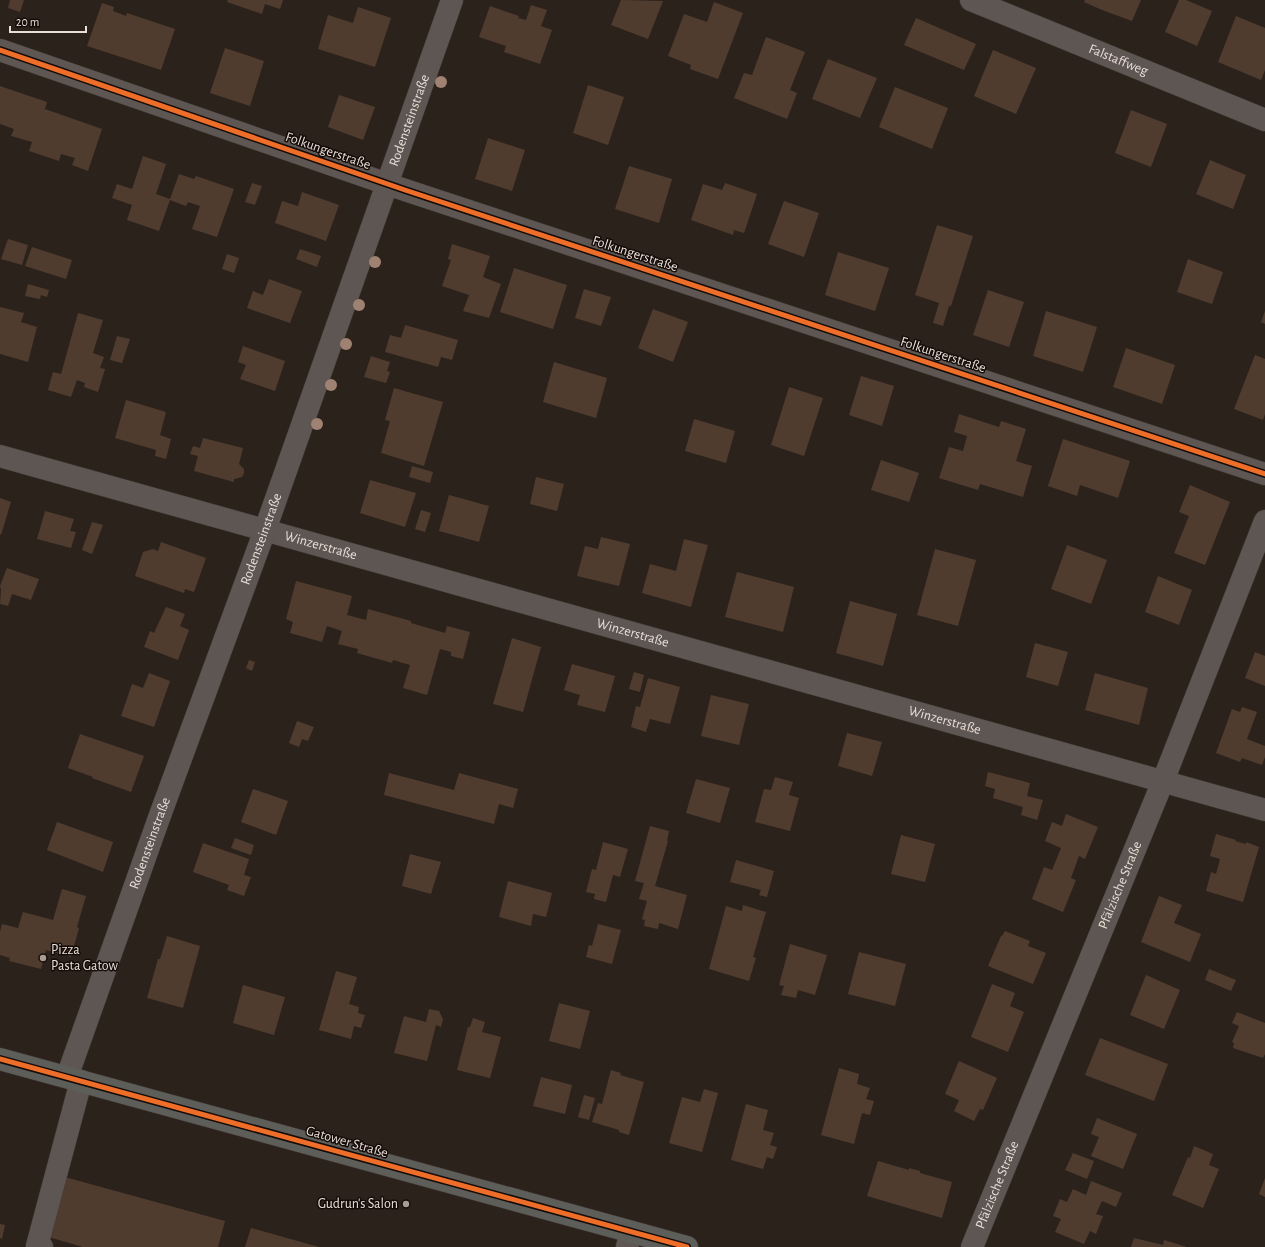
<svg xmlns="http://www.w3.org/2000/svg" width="1265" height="1247" viewBox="0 0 1265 1247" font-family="'Alegreya Sans',sans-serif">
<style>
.building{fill:#4f3c2f}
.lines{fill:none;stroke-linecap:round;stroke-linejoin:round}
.minor-casing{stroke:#473e39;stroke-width:23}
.major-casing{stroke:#473e39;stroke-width:23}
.minor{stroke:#5e5652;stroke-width:22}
.major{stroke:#5d5d5a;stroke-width:22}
.cycleway-casing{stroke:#140c08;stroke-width:8}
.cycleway{stroke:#ee6e29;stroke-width:5}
.tree{fill:#9f8272}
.poi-dot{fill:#a89c95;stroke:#140c08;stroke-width:1.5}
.labels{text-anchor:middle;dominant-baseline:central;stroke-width:3;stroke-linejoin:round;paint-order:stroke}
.street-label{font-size:14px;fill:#eaddd6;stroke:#140c08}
.poi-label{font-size:14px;fill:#eaddd6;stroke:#140c08;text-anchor:start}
</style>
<rect width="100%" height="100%" fill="#2c221c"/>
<!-- building -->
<path class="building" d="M 10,0 L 24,0 L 20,12 L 8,8 Z
M 228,0 L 283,0 L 280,9 L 265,4 L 262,14 L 227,2 Z
M 621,0 L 663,1 L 648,39 L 611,25 Z
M 1085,0 L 1141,0 L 1132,21 L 1102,10 L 1084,2 Z
M 1179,0 L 1186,0 L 1212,11 L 1197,46 L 1165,32 Z
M 714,2 L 743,13 L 718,79 L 690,69 L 691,65 L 668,56 L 684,14 L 707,22 Z
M 102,3 L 114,7 L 113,11 L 126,16 L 127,13 L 175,29 L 161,70 L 87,46 Z
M 531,5 L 547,10 L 541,26 L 552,30 L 540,64 L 504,52 L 506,46 L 479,37 L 490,6 L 519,16 L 518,18 L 526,20 Z
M 358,7 L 391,18 L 375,67 L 318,49 L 328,15 L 353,23 Z
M 1236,16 L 1265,28 L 1265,70 L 1261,80 L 1218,62 Z
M 916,18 L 976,44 L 964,70 L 904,45 Z
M 766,37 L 805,52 L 790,90 L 797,93 L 787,119 L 734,98 L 744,73 L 752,75 Z
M 225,48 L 264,61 L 250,106 L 210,93 Z
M 993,50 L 1036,68 L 1016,114 L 974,96 Z
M 828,59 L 877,78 L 860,118 L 812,99 Z
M 588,85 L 624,97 L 608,145 L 573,133 Z
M 0,86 L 47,102 L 45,109 L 102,129 L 88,171 L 72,165 L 75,158 L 61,154 L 59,161 L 29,151 L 32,142 L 11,136 L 14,129 L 0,124 Z
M 895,87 L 948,108 L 932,149 L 879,127 Z
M 339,95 L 375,107 L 363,140 L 328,127 Z
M 1131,110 L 1167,124 L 1151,167 L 1115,153 Z
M 488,138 L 525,150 L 512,191 L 475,179 Z
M 143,156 L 166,164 L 156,194 L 170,199 L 179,174 L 194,179 L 196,176 L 234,189 L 217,237 L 192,229 L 200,206 L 188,202 L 186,206 L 170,200 L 159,231 L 127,220 L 132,205 L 112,198 L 117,184 L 132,189 Z
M 1210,160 L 1246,175 L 1233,209 L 1196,194 Z
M 629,166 L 672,179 L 659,223 L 615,209 Z
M 252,183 L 262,186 L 255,205 L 245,202 Z
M 725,183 L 757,194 L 744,233 L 734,230 L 733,235 L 691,220 L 703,184 L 722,190 Z
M 302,192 L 339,205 L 326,241 L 275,223 L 282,201 L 298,206 Z
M 784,201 L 819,213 L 804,257 L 768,244 Z
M 937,225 L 973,236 L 951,306 L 949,306 L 943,326 L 933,323 L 939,303 L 915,295 Z
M 8,239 L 28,245 L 22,265 L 1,259 Z
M 452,244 L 490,256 L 483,277 L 501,284 L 489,318 L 463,311 L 469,295 L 442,286 L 451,260 L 448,259 Z
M 32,247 L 72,260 L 66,279 L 25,266 Z
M 300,249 L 321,256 L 317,267 L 296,259 Z
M 838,252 L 889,268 L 875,311 L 825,295 Z
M 227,254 L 239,258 L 234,273 L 222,269 Z
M 1188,259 L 1223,272 L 1212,304 L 1177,292 Z
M 514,268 L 567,285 L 553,329 L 500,312 Z
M 269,279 L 302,291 L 290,323 L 247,308 L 253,291 L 263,295 Z
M 28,284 L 49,290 L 47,297 L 41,295 L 40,299 L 25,296 Z
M 584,289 L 611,297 L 601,326 L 575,318 Z
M 988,290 L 1024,302 L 1009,347 L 973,335 Z
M 0,307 L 24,313 L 21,322 L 37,327 L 28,362 L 0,354 Z
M 653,309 L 688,322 L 673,362 L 638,348 Z
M 1046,311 L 1097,327 L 1083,372 L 1033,356 Z
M 1265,311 L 1265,324 L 1261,322 Z
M 78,313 L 103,320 L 93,353 L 104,357 L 100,368 L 105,369 L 98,392 L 84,387 L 85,383 L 77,380 L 71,397 L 48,390 L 53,372 L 61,374 Z
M 405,325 L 458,340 L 452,360 L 441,357 L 438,367 L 385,352 L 390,335 L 401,338 Z
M 117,336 L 130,339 L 122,363 L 110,360 Z
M 243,346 L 285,361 L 275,391 L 240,379 L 246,365 L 238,362 Z
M 1126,348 L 1175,365 L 1162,404 L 1113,387 Z
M 1255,355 L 1265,359 L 1265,414 L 1263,420 L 1234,409 Z
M 371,356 L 390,362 L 387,371 L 390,372 L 386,383 L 364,377 Z
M 554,362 L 607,378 L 596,418 L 543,402 Z
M 861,376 L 894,386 L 882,426 L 849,415 Z
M 789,387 L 823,398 L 804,456 L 771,445 Z
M 394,388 L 443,402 L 424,466 L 381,453 L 390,421 L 385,420 Z
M 126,400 L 166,412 L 160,435 L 171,439 L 166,459 L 155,456 L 156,450 L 115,438 Z
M 959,414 L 999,427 L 1001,421 L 1026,429 L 1016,461 L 1032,466 L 1023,497 L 980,484 L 978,490 L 939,478 L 949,447 L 963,451 L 967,436 L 954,432 Z
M 694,419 L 735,431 L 726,463 L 685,451 Z
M 203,438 L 243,448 L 239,464 L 244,469 L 244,473 L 242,477 L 234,479 L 234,482 L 194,471 L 198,456 L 190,454 L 193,446 L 200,448 Z
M 1063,439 L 1130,461 L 1118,498 L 1080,485 L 1077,496 L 1048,486 Z
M 881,460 L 919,473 L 909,502 L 871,490 Z
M 412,466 L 433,472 L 430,483 L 409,477 Z
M 536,477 L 564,484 L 557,511 L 530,504 Z
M 370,480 L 416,493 L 405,527 L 360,513 Z
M 1190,485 L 1230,502 L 1205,565 L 1174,553 L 1189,516 L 1179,512 Z
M 449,495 L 489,506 L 479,542 L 439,531 Z
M 0,498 L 11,502 L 1,535 L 0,534 Z
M 421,510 L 431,513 L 425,532 L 415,529 Z
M 45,511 L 74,519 L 70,531 L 76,532 L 71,548 L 37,539 Z
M 92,522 L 103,525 L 92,554 L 82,550 Z
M 601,537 L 630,544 L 619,586 L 577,576 L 585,546 L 598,549 Z
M 684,539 L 708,545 L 691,607 L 642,593 L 650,564 L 676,571 Z
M 161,542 L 206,558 L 194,592 L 185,589 L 184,593 L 135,576 L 143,552 L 153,549 L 158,551 Z
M 1067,545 L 1107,560 L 1091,604 L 1051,589 Z
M 935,549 L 976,560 L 958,626 L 917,615 Z
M 7,568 L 39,579 L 31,600 L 12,594 L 8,606 L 0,604 L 1,590 L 0,586 Z
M 737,572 L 794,587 L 783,632 L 725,617 Z
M 1158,576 L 1192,590 L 1179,625 L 1145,612 Z
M 296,581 L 352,596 L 347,615 L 366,620 L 368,609 L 411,621 L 411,623 L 445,633 L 447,626 L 470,632 L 463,659 L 451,656 L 451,652 L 440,649 L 427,695 L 403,688 L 410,665 L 393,660 L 392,663 L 357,653 L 358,649 L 338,644 L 342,631 L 327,626 L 322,642 L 290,633 L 293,622 L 286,619 Z
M 850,601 L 897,614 L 883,666 L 836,653 Z
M 166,607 L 185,614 L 180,626 L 189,630 L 178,660 L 144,647 L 150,631 L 154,633 Z
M 512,638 L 541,647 L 523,712 L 493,704 Z
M 1035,643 L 1068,652 L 1058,686 L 1026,677 Z
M 1255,652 L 1265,656 L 1265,686 L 1245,678 Z
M 249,660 L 255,662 L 252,671 L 246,668 Z
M 572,664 L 615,676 L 605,712 L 577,705 L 580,695 L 564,690 Z
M 634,672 L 644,675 L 640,692 L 629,689 Z
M 149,673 L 170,681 L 154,727 L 121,716 L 132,684 L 143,688 Z
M 1095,673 L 1148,688 L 1139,725 L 1085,710 Z
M 648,678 L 680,687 L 670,724 L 650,719 L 646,732 L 631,727 L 636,706 L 640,707 Z
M 711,695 L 749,704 L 739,745 L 701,736 Z
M 1242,707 L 1257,712 L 1247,739 L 1265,746 L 1265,757 L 1262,765 L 1242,758 L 1240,762 L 1216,753 L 1232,709 L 1240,712 Z
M 297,721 L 314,727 L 308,741 L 302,739 L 299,747 L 289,743 Z
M 847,733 L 882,742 L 872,776 L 838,766 Z
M 80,734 L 144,756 L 131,792 L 92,778 L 93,777 L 68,768 Z
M 988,772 L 1030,783 L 1027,796 L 1043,800 L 1037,820 L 1021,815 L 1023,807 L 993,798 L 995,789 L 985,786 Z
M 389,773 L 454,790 L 459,773 L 518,789 L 513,808 L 499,804 L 494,824 L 384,795 Z
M 775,777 L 793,782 L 789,795 L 799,798 L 790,831 L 755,822 L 764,789 L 771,790 Z
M 696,779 L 730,788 L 720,823 L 686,813 Z
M 253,789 L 288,801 L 276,835 L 241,822 Z
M 1066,814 L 1098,827 L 1085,859 L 1079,856 L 1071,878 L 1076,880 L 1063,912 L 1032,899 L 1044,867 L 1052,870 L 1061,848 L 1045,841 L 1052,822 L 1062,826 Z
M 57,822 L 113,842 L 103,872 L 47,850 Z
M 650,826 L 669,831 L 667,841 L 668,841 L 655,886 L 687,895 L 678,929 L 659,923 L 658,929 L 644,926 L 645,920 L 642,919 L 647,901 L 639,899 L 644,883 L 635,881 Z
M 1216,834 L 1236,840 L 1235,841 L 1246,844 L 1246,842 L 1259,847 L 1243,902 L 1206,891 L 1211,872 L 1216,874 L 1220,859 L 1210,856 Z
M 901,835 L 935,844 L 925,882 L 891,874 Z
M 235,838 L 254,845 L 251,855 L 231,848 Z
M 603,842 L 628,849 L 620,877 L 613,875 L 606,902 L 594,899 L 595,894 L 586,892 L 592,869 L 596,870 Z
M 203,843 L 249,859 L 244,875 L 251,877 L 244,896 L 227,890 L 229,885 L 193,872 Z
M 410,854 L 441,862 L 431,894 L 402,886 Z
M 736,860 L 774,871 L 767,897 L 759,895 L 761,890 L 730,882 Z
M 508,881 L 552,893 L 546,917 L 533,914 L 531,926 L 499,917 Z
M 62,889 L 86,896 L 77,927 L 79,928 L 71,957 L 46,950 L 41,969 L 9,961 L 10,958 L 0,955 L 0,932 L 2,924 L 18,928 L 23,912 L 53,920 Z
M 1159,896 L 1182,905 L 1174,923 L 1201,934 L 1190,962 L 1141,942 Z
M 743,905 L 766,912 L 753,957 L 756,958 L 749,981 L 709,969 L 726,906 L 742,911 Z
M 598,924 L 621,930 L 612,964 L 586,957 L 589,945 L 592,946 Z
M 1005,931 L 1030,941 L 1028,946 L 1046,953 L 1033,984 L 988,966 L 1001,936 L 1002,936 Z
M 167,936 L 200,946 L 183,1008 L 147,998 L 158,959 L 160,959 Z
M 790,944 L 827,955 L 815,995 L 798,990 L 796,998 L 781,995 L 784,986 L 779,985 Z
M 859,952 L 906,964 L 895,1006 L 848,994 Z
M 1209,969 L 1236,980 L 1231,991 L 1205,980 Z
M 336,971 L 357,977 L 349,1004 L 359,1007 L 358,1013 L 365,1015 L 361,1028 L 354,1026 L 351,1039 L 319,1030 Z
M 1146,975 L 1180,990 L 1164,1029 L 1130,1015 Z
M 992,984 L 1015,993 L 1010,1006 L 1024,1012 L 1008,1052 L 971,1037 Z
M 243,985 L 285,997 L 274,1035 L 233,1023 Z
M 559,1003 L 590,1011 L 580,1049 L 549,1041 Z
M 429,1009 L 439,1011 L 443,1019 L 441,1027 L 436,1025 L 427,1061 L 394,1053 L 404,1016 L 426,1022 Z
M 1237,1012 L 1265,1023 L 1265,1054 L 1263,1058 L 1233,1048 L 1234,1043 L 1232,1042 L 1239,1026 L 1232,1023 Z
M 473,1018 L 485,1022 L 482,1032 L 501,1037 L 490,1078 L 457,1070 L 468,1027 L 470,1027 Z
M 1100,1038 L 1168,1064 L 1154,1101 L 1085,1075 Z
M 959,1061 L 997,1078 L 983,1110 L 980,1109 L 974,1121 L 954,1111 L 959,1100 L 945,1094 Z
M 839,1068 L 859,1074 L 857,1084 L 870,1088 L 866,1099 L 874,1101 L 870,1115 L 862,1113 L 854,1144 L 821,1135 Z
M 611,1070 L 621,1073 L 620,1075 L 644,1082 L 629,1135 L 619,1132 L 619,1130 L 592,1122 L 598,1103 L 602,1104 Z
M 541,1077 L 572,1085 L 565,1114 L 533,1106 Z
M 704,1089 L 718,1093 L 702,1152 L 669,1143 L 682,1097 L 700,1102 Z
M 584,1095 L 595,1098 L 589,1120 L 578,1117 Z
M 746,1104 L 768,1110 L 763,1130 L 774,1133 L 770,1145 L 777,1147 L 773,1159 L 767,1157 L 763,1169 L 731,1160 Z
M 1097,1118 L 1137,1134 L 1123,1169 L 1091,1156 L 1099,1137 L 1091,1134 Z
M 1194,1146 L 1213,1154 L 1209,1165 L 1219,1169 L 1203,1208 L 1172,1195 L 1188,1157 L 1190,1158 Z
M 1073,1153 L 1094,1161 L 1087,1179 L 1065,1170 Z
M 878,1161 L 909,1170 L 909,1168 L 920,1171 L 920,1173 L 952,1182 L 942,1218 L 867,1196 Z
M 61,1176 L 225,1221 L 218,1247 L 83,1247 L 45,1236 Z
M 1265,1178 L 1265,1197 L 1259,1194 Z
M 1091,1181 L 1122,1193 L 1116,1207 L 1102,1201 L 1096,1214 L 1103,1216 L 1096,1234 L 1090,1231 L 1084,1244 L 1055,1232 L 1061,1219 L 1053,1216 L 1060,1199 L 1067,1202 L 1073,1189 L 1086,1195 Z
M 0,1224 L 5,1225 L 2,1239 L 0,1238 Z
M 251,1228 L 319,1247 L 245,1247 Z
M 1134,1238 L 1163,1245 L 1164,1240 L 1187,1247 L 1131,1247 Z"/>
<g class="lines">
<defs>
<g id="minor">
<path id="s1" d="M 971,0 L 1265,120"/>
<path d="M 0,50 L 405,190 L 1265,474"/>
<path id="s2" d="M 0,456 L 1265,810"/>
<path id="s3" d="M 67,1077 L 159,818 L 265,530 L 452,0"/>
<path d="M 42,1247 L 37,1246 L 81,1081"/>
<path d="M 627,1247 L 631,1232"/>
<path id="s4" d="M 972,1247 L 1163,781 L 1265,521"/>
</g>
<path id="major" d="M 0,1059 L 687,1247"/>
</defs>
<!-- minor casing -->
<use href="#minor" class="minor-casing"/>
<!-- major casing -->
<use href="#major" class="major-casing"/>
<!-- minor -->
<use href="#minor" class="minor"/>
<!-- major -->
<use href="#major" class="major"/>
<defs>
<path id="cycleway" d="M 0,50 L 405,190 L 1265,474
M 0,1059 L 687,1247"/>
</defs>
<!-- cycleway casing -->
<use href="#cycleway" class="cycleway-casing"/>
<!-- cycleway -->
<use href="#cycleway" class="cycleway"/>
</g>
<!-- trees -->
<g class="tree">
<circle cx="441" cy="82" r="6"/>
<circle cx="375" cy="262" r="6"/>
<circle cx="359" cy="305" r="6"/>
<circle cx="346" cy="344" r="6"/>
<circle cx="331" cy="385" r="6"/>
<circle cx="317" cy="424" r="6"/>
</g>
<!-- markers -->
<g class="poi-dot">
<circle cx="43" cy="958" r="4"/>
<circle cx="406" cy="1204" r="4"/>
</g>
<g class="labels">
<!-- street labels -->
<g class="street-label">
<text stroke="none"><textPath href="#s1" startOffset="159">Falstaffweg</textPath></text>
<text stroke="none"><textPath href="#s3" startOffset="1016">Rodensteinstraße</textPath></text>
<text transform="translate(328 151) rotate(19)">Folkungerstraße</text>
<text transform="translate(635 254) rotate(18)">Folkungerstraße</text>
<text transform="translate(943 355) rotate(18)">Folkungerstraße</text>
<text stroke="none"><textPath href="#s3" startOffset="572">Rodensteinstraße</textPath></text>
<text stroke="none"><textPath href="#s2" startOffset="333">Winzerstraße</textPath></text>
<text stroke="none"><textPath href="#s2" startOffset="657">Winzerstraße</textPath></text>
<text stroke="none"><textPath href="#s2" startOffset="981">Winzerstraße</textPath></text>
<text stroke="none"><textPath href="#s3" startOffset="248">Rodensteinstraße</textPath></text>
<text stroke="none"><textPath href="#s4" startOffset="391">Pfälzische Straße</textPath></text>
<text transform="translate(347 1142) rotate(16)">Gatower Straße</text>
<text stroke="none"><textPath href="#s4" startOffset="67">Pfälzische Straße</textPath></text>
</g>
<!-- poi labels -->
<g class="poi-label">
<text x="51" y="950">Pizza<tspan x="51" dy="16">Pasta Gatow</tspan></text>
<text x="398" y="1204" text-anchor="end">Gudrun's Salon</text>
</g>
</g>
<!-- scale -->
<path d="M10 26v6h76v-6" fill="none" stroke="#eaddd6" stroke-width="2"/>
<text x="16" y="26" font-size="12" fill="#eaddd6" stroke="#140c08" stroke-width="3" paint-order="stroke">20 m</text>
</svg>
